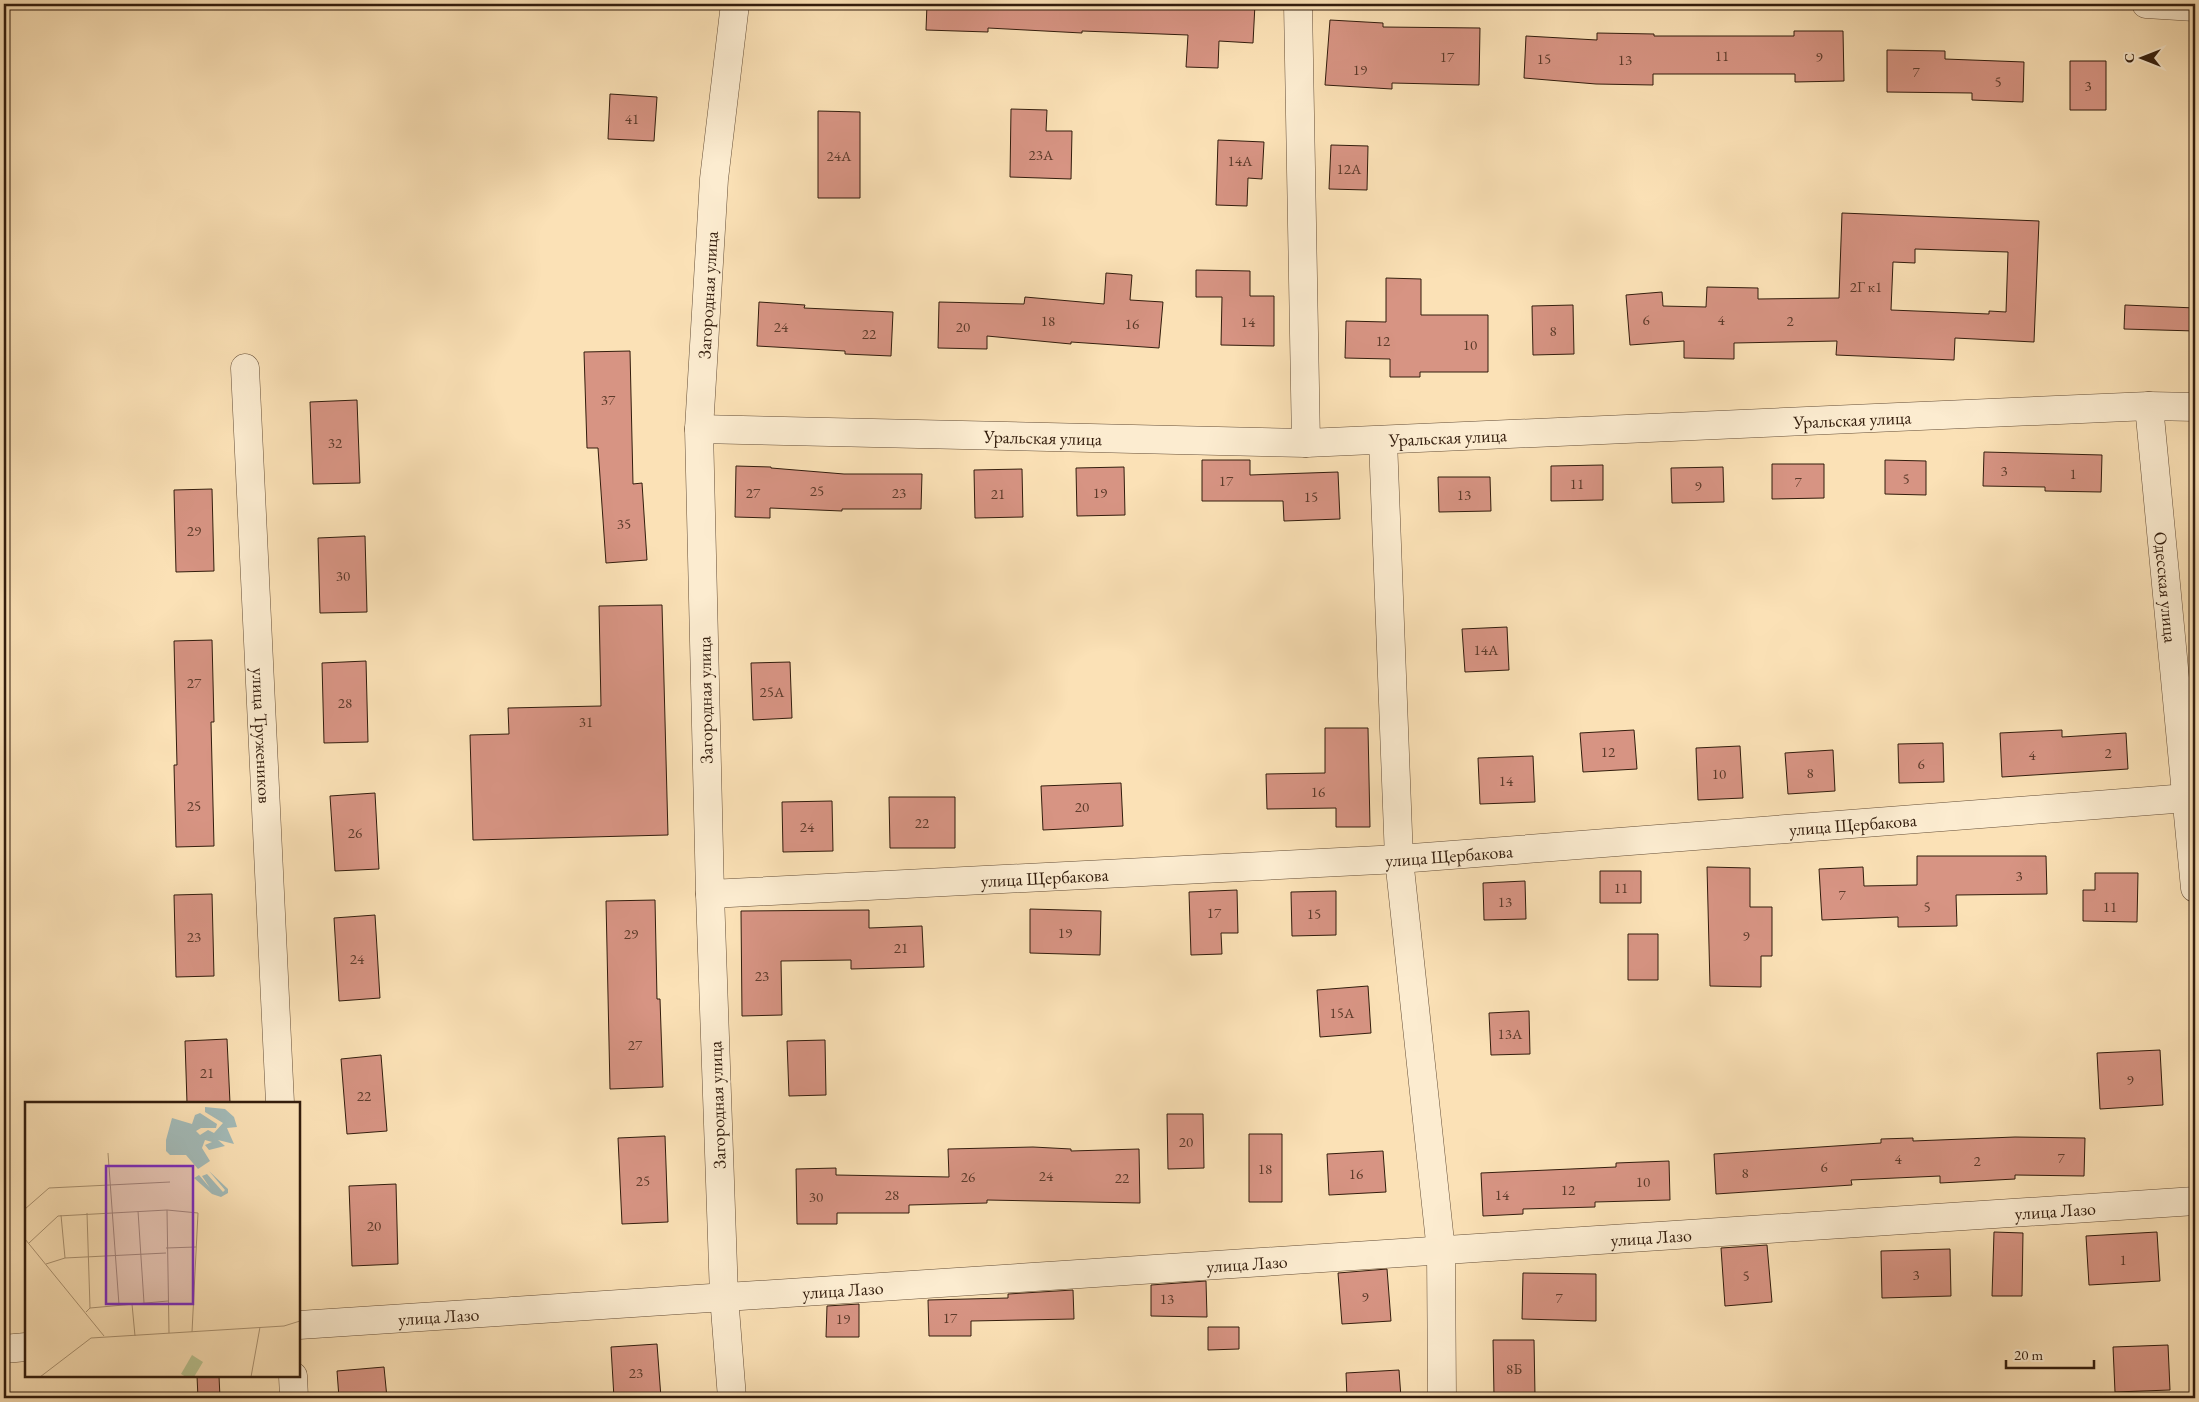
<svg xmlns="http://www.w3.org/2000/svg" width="2199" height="1402" viewBox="0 0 2199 1402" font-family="'EB Garamond',serif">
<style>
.building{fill:#d79483;stroke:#331d0d;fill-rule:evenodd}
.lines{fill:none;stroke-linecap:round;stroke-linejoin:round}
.minor-casing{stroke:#654e37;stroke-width:29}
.minor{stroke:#fcecd0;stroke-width:28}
.labels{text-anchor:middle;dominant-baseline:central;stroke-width:5;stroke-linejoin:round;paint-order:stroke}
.number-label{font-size:15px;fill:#5c3b2a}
.street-label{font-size:18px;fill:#331d0d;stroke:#fcecd0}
.inset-road{fill:none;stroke:#ab9372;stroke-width:1}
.view{fill:#7b2cbf;fill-opacity:0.15;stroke:#7b2cbf;stroke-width:2.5}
.inset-edge{fill:none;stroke:#331d0d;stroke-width:2.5}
</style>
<rect width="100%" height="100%" fill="#fbe1b6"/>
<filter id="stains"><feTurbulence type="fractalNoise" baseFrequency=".004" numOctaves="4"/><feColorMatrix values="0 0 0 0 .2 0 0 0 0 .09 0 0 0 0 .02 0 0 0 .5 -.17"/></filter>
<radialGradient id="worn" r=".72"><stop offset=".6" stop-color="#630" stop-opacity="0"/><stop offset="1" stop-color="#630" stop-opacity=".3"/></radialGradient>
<!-- building -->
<path class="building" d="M 927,4 L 1255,4 L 1253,43 L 1219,41 L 1218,68 L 1186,67 L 1188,35 L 1082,31 L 1082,33 L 988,28 L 988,32 L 926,30 Z
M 1330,20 L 1383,23 L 1383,27 L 1480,28 L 1479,85 L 1392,83 L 1392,89 L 1325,85 Z
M 1794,31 L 1843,31 L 1844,81 L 1795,82 L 1795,74 L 1653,74 L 1653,85 L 1596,84 L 1524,78 L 1526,36 L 1597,40 L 1597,33 L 1654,34 L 1654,36 L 1794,36 Z
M 1887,50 L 1945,51 L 1945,59 L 2024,62 L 2023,102 L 1972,100 L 1972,93 L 1887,92 Z
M 2070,61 L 2106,61 L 2106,110 L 2070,110 Z
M 610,94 L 657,97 L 654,141 L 608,139 Z
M 1011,109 L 1047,110 L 1046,131 L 1072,131 L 1071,179 L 1010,177 Z
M 818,111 L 860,112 L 860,198 L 818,198 Z
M 1218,140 L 1264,142 L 1262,179 L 1248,178 L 1247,206 L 1216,205 Z
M 1331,145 L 1368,146 L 1367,190 L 1329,189 Z
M 1842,213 L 2039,221 L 2034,342 L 1955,338 L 1954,360 L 1836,355 L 1837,341 L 1734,343 L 1734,359 L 1684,358 L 1684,341 L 1630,345 L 1626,295 L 1662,292 L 1663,306 L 1706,307 L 1707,287 L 1758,288 L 1758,299 L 1839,298 ZM 1915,249 L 2008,252 L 2006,312 L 1989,311 L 1989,314 L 1891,310 L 1893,262 L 1915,263 Z
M 1196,270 L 1250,271 L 1250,296 L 1274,296 L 1274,346 L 1221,345 L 1222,297 L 1196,297 Z
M 1106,273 L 1132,275 L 1130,300 L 1163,302 L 1159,348 L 1071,342 L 1071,344 L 987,336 L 987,349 L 938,348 L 939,302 L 1024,304 L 1025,297 L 1104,304 Z
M 1386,278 L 1421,279 L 1421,315 L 1488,315 L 1488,372 L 1420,372 L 1420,377 L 1390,377 L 1390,359 L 1345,358 L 1346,321 L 1386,322 Z
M 759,302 L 805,305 L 804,308 L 893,312 L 891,356 L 845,354 L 845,351 L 757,346 Z
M 1573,305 L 1574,354 L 1533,355 L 1532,306 Z
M 2125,305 L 2195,308 L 2195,331 L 2124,329 Z
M 630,351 L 633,484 L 642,483 L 647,560 L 606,563 L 598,448 L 587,448 L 584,352 Z
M 357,400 L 360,483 L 313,484 L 310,402 Z
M 1984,452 L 2102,455 L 2101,492 L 2045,491 L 2045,487 L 1983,486 Z
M 1202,460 L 1250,460 L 1250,475 L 1338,472 L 1340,519 L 1284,521 L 1283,501 L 1202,501 Z
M 1885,460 L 1926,461 L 1926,495 L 1885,494 Z
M 1772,464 L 1824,464 L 1824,498 L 1772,499 Z
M 1603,465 L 1603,500 L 1551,501 L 1551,466 Z
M 736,466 L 771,467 L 771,468 L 844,474 L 922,474 L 921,509 L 842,509 L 842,511 L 770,508 L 770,518 L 735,517 Z
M 1124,467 L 1125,515 L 1077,516 L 1076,468 Z
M 1723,467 L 1724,502 L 1672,503 L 1671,468 Z
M 1022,469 L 1023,517 L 975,518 L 974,470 Z
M 1438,477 L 1490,477 L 1491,511 L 1439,512 Z
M 212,489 L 214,571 L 176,572 L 174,490 Z
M 365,536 L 367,612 L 320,613 L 318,538 Z
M 662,605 L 668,835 L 473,840 L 470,735 L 509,734 L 508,708 L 601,706 L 599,606 Z
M 1507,627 L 1509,670 L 1465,672 L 1462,629 Z
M 212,640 L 214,722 L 211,722 L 214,846 L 176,847 L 174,765 L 177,765 L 174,641 Z
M 366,661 L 368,742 L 324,743 L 322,663 Z
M 790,662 L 792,718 L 753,720 L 751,663 Z
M 1325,728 L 1368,728 L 1370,827 L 1336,827 L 1336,808 L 1267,809 L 1266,774 L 1325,773 Z
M 1634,730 L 1637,769 L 1583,772 L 1580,733 Z
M 2062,730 L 2062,737 L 2126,733 L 2128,769 L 2002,777 L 2000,733 Z
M 1943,743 L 1944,782 L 1899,783 L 1898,744 Z
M 1740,746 L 1743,798 L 1698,800 L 1696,748 Z
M 1833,750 L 1835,791 L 1788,794 L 1785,753 Z
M 1533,756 L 1535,802 L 1480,804 L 1478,758 Z
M 1121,783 L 1123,826 L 1043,830 L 1041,786 Z
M 375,793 L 379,869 L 335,871 L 330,796 Z
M 889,797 L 955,797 L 955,848 L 890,848 Z
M 832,801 L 833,851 L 783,852 L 782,802 Z
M 1917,856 L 2046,856 L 2047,894 L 1956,895 L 1957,926 L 1898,927 L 1898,917 L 1822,920 L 1819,869 L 1863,867 L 1864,886 L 1917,885 Z
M 1707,867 L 1750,868 L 1750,907 L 1772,907 L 1772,956 L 1761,956 L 1761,987 L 1710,986 Z
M 1600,871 L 1641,871 L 1641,903 L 1600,903 Z
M 2095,873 L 2138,873 L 2137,922 L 2083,921 L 2083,890 L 2095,890 Z
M 1525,881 L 1526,919 L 1484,920 L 1483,883 Z
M 1237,890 L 1238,933 L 1221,933 L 1222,954 L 1191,955 L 1189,892 Z
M 1336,891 L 1336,935 L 1292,936 L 1291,892 Z
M 212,894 L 214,976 L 176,977 L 174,895 Z
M 655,900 L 657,999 L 660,999 L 663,1087 L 610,1089 L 606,901 Z
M 1030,909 L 1101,911 L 1100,955 L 1030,953 Z
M 869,910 L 869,928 L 922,926 L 924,967 L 851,969 L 851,960 L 781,961 L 782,1015 L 742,1016 L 741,911 Z
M 375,915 L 380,998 L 339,1001 L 334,918 Z
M 1628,934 L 1658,934 L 1658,980 L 1628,980 Z
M 1368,986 L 1371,1033 L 1320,1037 L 1317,990 Z
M 1529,1011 L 1530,1054 L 1491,1055 L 1489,1013 Z
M 227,1039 L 230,1103 L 187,1103 L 185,1041 Z
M 825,1040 L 826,1095 L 789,1096 L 787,1041 Z
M 2160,1050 L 2163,1105 L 2100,1109 L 2097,1053 Z
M 381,1055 L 387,1131 L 347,1134 L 341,1059 Z
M 1167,1114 L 1203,1114 L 1204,1168 L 1168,1169 Z
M 1249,1134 L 1282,1134 L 1282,1202 L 1249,1202 Z
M 665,1136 L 668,1222 L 622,1224 L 618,1138 Z
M 2015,1137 L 2085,1138 L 2084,1176 L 2015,1175 L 2015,1179 L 1940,1183 L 1940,1176 L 1851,1180 L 1852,1185 L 1716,1194 L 1714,1154 L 1881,1143 L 1881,1139 L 1913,1138 L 1913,1141 Z
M 1033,1147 L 1071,1149 L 1071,1151 L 1139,1149 L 1140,1203 L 987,1200 L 987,1203 L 909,1205 L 909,1213 L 837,1213 L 837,1224 L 797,1224 L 796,1169 L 836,1168 L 836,1175 L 949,1177 L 948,1149 Z
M 1383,1151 L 1386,1192 L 1329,1195 L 1327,1154 Z
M 1669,1161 L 1670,1200 L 1595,1202 L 1595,1207 L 1523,1209 L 1523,1214 L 1483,1216 L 1481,1173 L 1616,1167 L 1616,1163 Z
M 396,1184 L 398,1264 L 352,1266 L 349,1186 Z
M 1994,1232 L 2023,1233 L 2022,1296 L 1992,1296 Z
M 2157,1232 L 2160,1281 L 2089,1285 L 2086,1236 Z
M 1767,1245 L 1772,1302 L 1725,1306 L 1721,1248 Z
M 1950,1249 L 1951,1296 L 1882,1298 L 1881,1251 Z
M 1387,1269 L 1391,1321 L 1342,1324 L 1338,1273 Z
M 1523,1273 L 1596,1274 L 1596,1321 L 1522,1319 Z
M 1206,1281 L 1207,1317 L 1151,1316 L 1151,1285 Z
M 1073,1290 L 1074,1319 L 971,1321 L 971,1336 L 929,1336 L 928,1300 L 1008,1298 L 1008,1294 Z
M 859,1304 L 859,1337 L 826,1337 L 827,1306 Z
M 1208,1327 L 1239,1327 L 1239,1349 L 1208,1350 Z
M 1493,1340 L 1534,1340 L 1535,1395 L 1494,1396 Z
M 657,1344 L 661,1398 L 614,1398 L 611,1347 Z
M 2168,1345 L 2170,1390 L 2115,1392 L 2113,1347 Z
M 384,1367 L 387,1398 L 339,1398 L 337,1371 Z
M 1399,1370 L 1401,1398 L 1347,1398 L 1346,1373 Z
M 197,1376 L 219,1376 L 220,1398 L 198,1398 Z"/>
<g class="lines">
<defs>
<g id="minor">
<path d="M 1298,4 L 1306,443"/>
<path d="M 2146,4 L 2195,7"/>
<path id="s1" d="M 245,368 L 280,1103"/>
<path id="s2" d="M 2149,406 L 2195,888"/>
<path id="s3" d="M 699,429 L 1306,443 L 2149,406 L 2195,407"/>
<path d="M 1383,440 L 1399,859 L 1441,1251 L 1442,1398"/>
<path id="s4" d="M 710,894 L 1399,859 L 2187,798"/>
<path id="s5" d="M 299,1325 L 2195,1201"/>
<path d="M 4,1349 L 26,1347"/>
<path d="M 293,1376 L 294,1398"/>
<path id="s6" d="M 732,1398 L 724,1296 L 710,894 L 699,429 L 714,179 L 735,4"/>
</g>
</defs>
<!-- minor casing -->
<use href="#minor" class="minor-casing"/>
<!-- minor -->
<use href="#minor" class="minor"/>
</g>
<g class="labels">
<!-- number labels -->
<g class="number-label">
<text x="1722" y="55">11</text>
<text x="1447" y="56">17</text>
<text x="1819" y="56">9</text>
<text x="1544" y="58">15</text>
<text x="1625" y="59">13</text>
<text x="1360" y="69">19</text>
<text x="1916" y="71">7</text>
<text x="1998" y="81">5</text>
<text x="2088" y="85">3</text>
<text x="632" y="118">41</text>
<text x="1041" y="154">23А</text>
<text x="839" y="155">24А</text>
<text x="1240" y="160">14А</text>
<text x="1349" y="168">12А</text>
<text x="1866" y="286">2Г к1</text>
<text x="1646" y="319">6</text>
<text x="1721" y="319">4</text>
<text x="1048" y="320">18</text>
<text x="1790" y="320">2</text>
<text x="1248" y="321">14</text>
<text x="1132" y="323">16</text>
<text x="781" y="326">24</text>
<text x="963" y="326">20</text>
<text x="1553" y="330">8</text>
<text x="869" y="333">22</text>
<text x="1383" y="340">12</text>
<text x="1470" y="344">10</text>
<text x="608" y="399">37</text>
<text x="335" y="442">32</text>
<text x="2004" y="470">3</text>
<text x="2073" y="473">1</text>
<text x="1906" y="478">5</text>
<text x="1226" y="480">17</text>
<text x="1798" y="481">7</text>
<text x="1577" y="483">11</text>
<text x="1698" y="485">9</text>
<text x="817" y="490">25</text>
<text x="753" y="492">27</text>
<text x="899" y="492">23</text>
<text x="1100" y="492">19</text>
<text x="998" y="493">21</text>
<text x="1464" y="494">13</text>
<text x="1311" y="496">15</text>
<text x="624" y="523">35</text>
<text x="194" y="530">29</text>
<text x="343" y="575">30</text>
<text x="1486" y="649">14А</text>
<text x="194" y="682">27</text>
<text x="772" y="691">25А</text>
<text x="345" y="702">28</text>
<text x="586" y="721">31</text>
<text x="1608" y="751">12</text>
<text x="2108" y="752">2</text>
<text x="2032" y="754">4</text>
<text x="1921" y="763">6</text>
<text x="1810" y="772">8</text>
<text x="1719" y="773">10</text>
<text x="1506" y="780">14</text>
<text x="1318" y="791">16</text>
<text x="194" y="805">25</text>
<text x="1082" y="806">20</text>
<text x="922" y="822">22</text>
<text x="807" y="826">24</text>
<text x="355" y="832">26</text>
<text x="2019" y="875">3</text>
<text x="1621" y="887">11</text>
<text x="1842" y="894">7</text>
<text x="1505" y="901">13</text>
<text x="1927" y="906">5</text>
<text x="2110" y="906">11</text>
<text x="1214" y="912">17</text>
<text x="1314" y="913">15</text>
<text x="1065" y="932">19</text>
<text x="631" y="933">29</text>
<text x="1746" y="935">9</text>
<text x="194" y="936">23</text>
<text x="901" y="947">21</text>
<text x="357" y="958">24</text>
<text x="762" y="975">23</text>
<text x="1342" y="1012">15А</text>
<text x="1510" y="1033">13А</text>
<text x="635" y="1044">27</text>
<text x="207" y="1072">21</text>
<text x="2130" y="1079">9</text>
<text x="364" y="1095">22</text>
<text x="1186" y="1141">20</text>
<text x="2061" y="1157">7</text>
<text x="1898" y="1158">4</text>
<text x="1977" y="1160">2</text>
<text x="1824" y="1166">6</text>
<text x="1265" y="1168">18</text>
<text x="1745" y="1172">8</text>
<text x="1356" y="1173">16</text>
<text x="1046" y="1175">24</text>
<text x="968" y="1176">26</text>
<text x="1122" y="1177">22</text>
<text x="643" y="1180">25</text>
<text x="1643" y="1181">10</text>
<text x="1568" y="1189">12</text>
<text x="892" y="1194">28</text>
<text x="1502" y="1194">14</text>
<text x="816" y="1196">30</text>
<text x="374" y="1225">20</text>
<text x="2123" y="1259">1</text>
<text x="1916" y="1274">3</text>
<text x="1746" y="1275">5</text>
<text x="1365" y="1296">9</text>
<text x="1559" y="1297">7</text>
<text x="1167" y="1298">13</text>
<text x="950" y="1317">17</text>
<text x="843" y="1318">19</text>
<text x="1514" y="1368">8Б</text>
<text x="636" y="1372">23</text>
</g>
<!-- street labels -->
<g class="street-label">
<text stroke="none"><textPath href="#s6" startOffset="1104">Загородная улица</textPath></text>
<text stroke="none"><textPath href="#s3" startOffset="1154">Уральская улица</textPath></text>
<text stroke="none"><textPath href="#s3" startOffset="344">Уральская улица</textPath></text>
<text stroke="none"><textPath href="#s3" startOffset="749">Уральская улица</textPath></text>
<text stroke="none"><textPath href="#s2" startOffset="182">Одесская улица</textPath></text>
<text transform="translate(705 700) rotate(-91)">Загородная улица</text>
<text stroke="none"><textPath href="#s1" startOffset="368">улица Тружеников</textPath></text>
<text stroke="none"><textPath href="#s4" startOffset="1145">улица Щербакова</textPath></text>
<text stroke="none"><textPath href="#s4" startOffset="740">улица Щербакова</textPath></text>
<text stroke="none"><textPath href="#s4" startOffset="335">улица Щербакова</textPath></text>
<text transform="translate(717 1105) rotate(-92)">Загородная улица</text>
<text stroke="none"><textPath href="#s5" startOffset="1760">улица Лазо</textPath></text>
<text stroke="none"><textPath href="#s5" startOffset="1355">улица Лазо</textPath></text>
<text stroke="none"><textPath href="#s5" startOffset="950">улица Лазо</textPath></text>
<text stroke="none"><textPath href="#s5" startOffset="545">улица Лазо</textPath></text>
<text stroke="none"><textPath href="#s5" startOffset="140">улица Лазо</textPath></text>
</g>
</g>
<!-- overview -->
<g transform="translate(25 1102)">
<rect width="275" height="275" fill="#fbe1b6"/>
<path d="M 167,253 L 178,260 L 169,275 L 161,275 L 156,272 Z" fill="#bac491"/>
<path d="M 180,5 L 200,7 L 209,15 L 212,25 L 202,26 L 209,42 L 193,38 L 200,44 L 184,48 L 180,43 L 187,40 L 180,38 L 177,46 L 185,59 L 173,67 L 161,53 L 145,53 L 141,49 L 141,38 L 147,16 L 167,22 L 170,13 L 175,11 L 192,22 L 191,26 L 176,26 L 171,29 L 175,33 L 183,28 L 189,31 L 198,21 L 180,10 ZM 184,69 L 203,87 L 203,91 L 196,95 L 187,92 L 169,76 L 174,73 L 185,86 L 177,74 L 182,72 L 198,90 L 200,88 Z" fill="#a3bbb9"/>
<path class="inset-road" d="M 83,51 L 94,203M 0,107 L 24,86 L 145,80M 142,108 L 144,231M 113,109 L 119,201M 62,111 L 65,206M 36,113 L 40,156M 0,137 L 79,234M 4,141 L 33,114 L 142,108 L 173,111 L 167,230M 141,146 L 171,145M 21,162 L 40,156 L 141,151M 107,202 L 110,234M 61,210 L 65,206 L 143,199M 15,275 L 66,236 L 259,224 L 275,219M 226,275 L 235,225"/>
<path class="view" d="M 81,64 L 168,64 L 168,202 L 81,202 Z"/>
<rect width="275" height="275" class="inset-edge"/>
</g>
<!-- margin -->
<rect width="2199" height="1402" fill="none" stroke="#fbe1b6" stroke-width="20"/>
<rect x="5" y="5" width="2189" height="1392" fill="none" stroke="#331d0d" stroke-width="2.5"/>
<rect x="10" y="10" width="2179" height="1382" fill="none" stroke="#331d0d"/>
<!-- north arrow -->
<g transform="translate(2142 58) rotate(270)" stroke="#fcecd0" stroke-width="4" paint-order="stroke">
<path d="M0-4L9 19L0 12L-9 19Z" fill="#331d0d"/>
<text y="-8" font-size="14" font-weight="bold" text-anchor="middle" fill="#331d0d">С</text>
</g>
<!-- scale -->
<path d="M2006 1360v8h88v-8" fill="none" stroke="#331d0d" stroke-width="2.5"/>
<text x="2014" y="1360" font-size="15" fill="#331d0d" stroke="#fcecd0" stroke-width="4" paint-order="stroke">20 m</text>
<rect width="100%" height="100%" filter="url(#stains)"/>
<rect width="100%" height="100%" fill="url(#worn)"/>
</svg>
